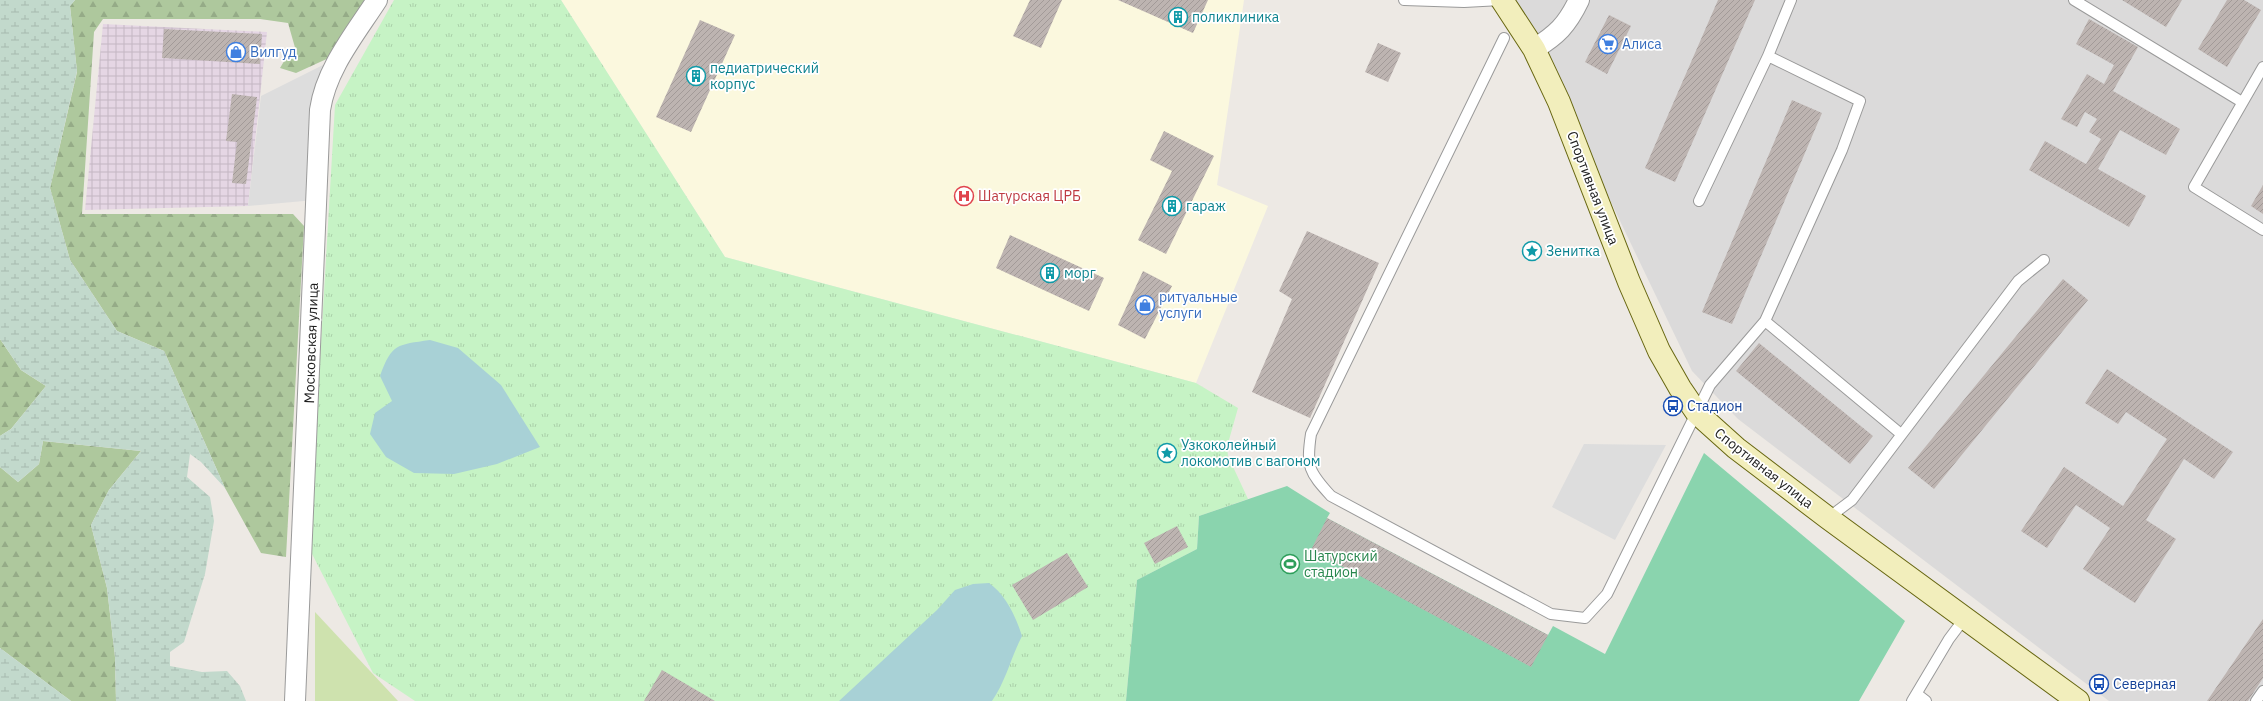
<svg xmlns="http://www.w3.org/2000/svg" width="2263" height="701" viewBox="0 0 2263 701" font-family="'IBM Plex Sans',sans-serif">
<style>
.residential{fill:#dbdada}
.industrial{fill:url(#industrial-grid)}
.education{fill:#fbf8de}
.grass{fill:#cee2ae}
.forest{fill:url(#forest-firs)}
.wetland{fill:url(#wetland-marsh)}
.park{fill:url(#park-tufts)}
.pitch{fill:#8ad4ae}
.parking{fill:#ddd}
.water{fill:#a8d1d6}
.building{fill:url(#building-hatch)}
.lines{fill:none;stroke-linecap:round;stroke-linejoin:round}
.lane-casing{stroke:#9a9a9a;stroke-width:12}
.street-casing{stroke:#9a9a9a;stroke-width:22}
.secondary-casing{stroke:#676610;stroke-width:24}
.lane{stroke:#fff;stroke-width:10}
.street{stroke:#fff;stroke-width:20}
.secondary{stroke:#f2eebc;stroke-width:22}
.labels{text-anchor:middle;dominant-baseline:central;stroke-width:3.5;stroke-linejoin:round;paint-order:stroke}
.culture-label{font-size:14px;fill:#0d838f;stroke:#fff;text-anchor:start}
.shop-label{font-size:14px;fill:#366cbe;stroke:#fff;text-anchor:start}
.street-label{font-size:14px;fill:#1d1d1d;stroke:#fff}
.health-label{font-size:14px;fill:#be3a42;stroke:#fff;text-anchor:start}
.transit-label{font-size:14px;fill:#164399;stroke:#fff;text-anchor:start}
.leisure-label{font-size:14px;fill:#27864d;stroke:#fff;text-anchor:start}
</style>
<defs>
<pattern id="industrial-grid" width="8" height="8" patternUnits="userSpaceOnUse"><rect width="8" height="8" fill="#e5d6e4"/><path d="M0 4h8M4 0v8" fill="none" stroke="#c4b7c3"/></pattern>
<pattern id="forest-firs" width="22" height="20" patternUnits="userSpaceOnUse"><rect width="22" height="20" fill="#aec89d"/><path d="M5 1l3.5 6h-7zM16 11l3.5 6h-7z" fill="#95ab87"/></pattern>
<pattern id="wetland-marsh" width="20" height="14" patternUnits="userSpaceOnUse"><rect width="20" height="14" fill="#c2d9cc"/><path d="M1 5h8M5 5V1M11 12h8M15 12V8" fill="none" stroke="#a6baaf"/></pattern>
<pattern id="park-tufts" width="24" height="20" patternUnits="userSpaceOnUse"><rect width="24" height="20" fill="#c6f3c5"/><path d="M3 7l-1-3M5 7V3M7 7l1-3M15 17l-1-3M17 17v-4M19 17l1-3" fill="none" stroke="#aad0a9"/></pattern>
<pattern id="building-hatch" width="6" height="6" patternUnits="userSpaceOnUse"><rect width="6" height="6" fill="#bdb4b1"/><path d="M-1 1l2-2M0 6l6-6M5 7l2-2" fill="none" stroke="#a29a98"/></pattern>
</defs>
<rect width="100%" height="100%" fill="#ede9e4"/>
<!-- residential -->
<path class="residential" d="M 1514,0 L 2263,0 L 2263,701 L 2109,701 L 1738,419 L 1692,371 Z"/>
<!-- industrial -->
<path class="industrial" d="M 103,24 L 267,32 L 248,206 L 85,210 Z"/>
<!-- education -->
<path class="education" d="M 561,0 L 1244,0 L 1217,185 L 1268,206 L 1196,383 L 725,257 Z"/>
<!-- grass -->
<path class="grass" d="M 315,612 L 398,701 L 315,701 Z"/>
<!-- forest -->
<path class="forest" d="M 75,0 L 366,0 L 331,57 L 296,73 L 280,68 L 286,58 L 296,51 L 288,23 L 260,19 L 103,19 L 94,32 L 82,214 L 293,214 L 304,226 L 286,557 L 261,553 L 225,488 L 164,351 L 117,331 L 70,260 L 50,188 L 77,72 L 70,6 Z
M 0,339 L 21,370 L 46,386 L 11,429 L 0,436 Z
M 43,441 L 141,451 L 109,490 L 91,525 L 107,588 L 115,657 L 116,701 L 71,701 L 0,648 L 0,467 L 18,482 L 39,464 Z"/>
<!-- wetland -->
<path class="wetland" d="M 0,0 L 75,0 L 70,6 L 77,71 L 50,188 L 70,260 L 117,331 L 164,351 L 225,488 L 201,462 L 190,454 L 187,477 L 210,497 L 214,521 L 205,574 L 184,642 L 170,652 L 170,666 L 202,672 L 227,671 L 240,686 L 246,701 L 116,701 L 115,657 L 107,588 L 91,525 L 109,490 L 141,451 L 43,441 L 39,464 L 18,482 L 0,467 L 0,436 L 11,429 L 46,386 L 21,370 L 0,339 Z
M 0,648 L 71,701 L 0,701 Z"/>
<!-- park -->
<path class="park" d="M 394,0 L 561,0 L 725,257 L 1196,383 L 1238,408 L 1227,447 L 1228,456 L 1248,499 L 1199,516 L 1197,549 L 1137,580 L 1126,701 L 415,701 L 373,673 L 309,548 L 335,105 Z"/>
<!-- pitch -->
<path class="pitch" d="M 1704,453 L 1905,621 L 1859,701 L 1126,701 L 1137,580 L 1197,549 L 1199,516 L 1287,486 L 1330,513 L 1327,518 L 1548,635 L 1553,626 L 1605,654 Z"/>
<!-- parking -->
<path class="parking" d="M 341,56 L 333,70 L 315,200 L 248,206 L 261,96 Z
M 1584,444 L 1666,445 L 1615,540 L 1552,507 Z"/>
<!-- water -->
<path class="water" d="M 430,340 L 458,348 L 501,385 L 540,447 L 497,464 L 454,474 L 414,473 L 386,457 L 370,434 L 375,413 L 392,401 L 380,376 C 392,343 397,345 430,340 Z
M 989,583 C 1006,595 1016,617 1022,636 C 1011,657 1006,681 992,701 L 839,701 L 937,610 L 955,590 L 973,584 Z"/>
<!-- building -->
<path class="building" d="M 1030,0 L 1062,0 L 1041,48 L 1013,36 Z
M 1118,0 L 1208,0 L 1193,33 Z
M 1718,0 L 1755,0 L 1675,182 L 1645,168 Z
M 2122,0 L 2182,0 L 2166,27 Z
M 2227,0 L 2244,0 L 2261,10 L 2227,67 L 2198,49 Z
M 1609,15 L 1631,26 L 1607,74 L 1585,62 Z
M 2089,19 L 2138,47 L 2113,91 L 2180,129 L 2166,155 L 2120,130 L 2098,169 L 2146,196 L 2129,227 L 2029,170 L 2045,141 L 2086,164 L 2101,139 L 2089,132 L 2097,119 L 2085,112 L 2077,127 L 2061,119 L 2087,74 L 2104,84 L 2114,65 L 2076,44 Z
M 700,20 L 735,35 L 691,132 L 656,117 Z
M 164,29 L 262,34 L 260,64 L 162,58 Z
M 1378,43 L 1401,53 L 1388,82 L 1365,72 Z
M 232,94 L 257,97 L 246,184 L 232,183 L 237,142 L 226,141 Z
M 1792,100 L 1822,113 L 1732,324 L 1702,312 Z
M 1164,131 L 1214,156 L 1166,254 L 1138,240 L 1172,171 L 1150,160 Z
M 2263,185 L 2263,214 L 2251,206 Z
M 1307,231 L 1379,263 L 1310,418 L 1252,392 L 1292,299 L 1279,291 Z
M 1010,235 L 1104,278 L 1089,311 L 996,268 Z
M 1143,271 L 1172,286 L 1145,339 L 1118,325 Z
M 2063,279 L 2088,300 L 1934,489 L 1908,468 Z
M 1759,343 L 1873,436 L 1850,464 L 1736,371 Z
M 2107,369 L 2233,452 L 2214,479 L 2184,459 L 2146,520 L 2176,539 L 2135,603 L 2083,569 L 2110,528 L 2076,505 L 2047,548 L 2021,531 L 2064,467 L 2123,506 L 2167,439 L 2126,412 L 2118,424 L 2085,403 Z
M 1327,518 L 1548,635 L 1531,667 L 1311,550 Z
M 1177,526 L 1188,547 L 1155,564 L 1144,543 Z
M 1067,553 L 1088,587 L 1033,620 L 1012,585 Z
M 2263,619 L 2263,678 L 2248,701 L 2207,701 Z
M 662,670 L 715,701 L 644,701 Z"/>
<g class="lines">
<defs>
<path id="lane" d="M 1404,0 L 1464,2 L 1501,0
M 2074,0 L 2242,102
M 1504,38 L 1311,434 C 1306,467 1309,472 1331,496 L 1551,614 L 1585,618 L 1607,594 L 1710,385 L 1765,321 L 1901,434
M 2263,67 L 2194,187 L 2263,230
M 1699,201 L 1768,56
M 1765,321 L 1842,150 L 1860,101 L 1768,56 L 1791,0
M 1828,518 L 1852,500 L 2018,281 L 2044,260
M 1917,694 L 1926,701
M 1912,701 L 1949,639 L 1964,619
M 2256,701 L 2263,691"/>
<path id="street" d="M 1534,49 C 1557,35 1567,25 1579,0
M 295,701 L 320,110 C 326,69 355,34 377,0"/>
<path id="secondary" d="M 1502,0 L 1534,49 L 1559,102 L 1629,282 L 1659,351 L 1680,388 L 1697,413 L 1736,448 L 1828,518 L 2078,701"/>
</defs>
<!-- lane casing -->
<use href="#lane" class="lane-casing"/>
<!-- street casing -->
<use href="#street" class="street-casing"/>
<!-- secondary casing -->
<use href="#secondary" class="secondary-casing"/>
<!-- lane -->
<use href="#lane" class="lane"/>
<!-- street -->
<use href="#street" class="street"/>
<!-- secondary -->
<use href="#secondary" class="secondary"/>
</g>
<!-- icons -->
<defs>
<symbol id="building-ring" viewBox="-11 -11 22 22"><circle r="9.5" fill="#fff" stroke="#0f9aa8" stroke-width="1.5"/><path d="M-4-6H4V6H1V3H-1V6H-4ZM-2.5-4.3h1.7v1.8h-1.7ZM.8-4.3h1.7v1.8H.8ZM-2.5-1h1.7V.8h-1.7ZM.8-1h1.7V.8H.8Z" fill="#0f9aa8"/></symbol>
<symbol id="supermarket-ring" viewBox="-11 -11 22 22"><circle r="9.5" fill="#fff" stroke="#3f7fe0" stroke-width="1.5"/><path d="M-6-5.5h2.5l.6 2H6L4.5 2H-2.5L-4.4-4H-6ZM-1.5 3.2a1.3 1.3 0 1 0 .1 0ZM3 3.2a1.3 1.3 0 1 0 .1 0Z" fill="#3f7fe0"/></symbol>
<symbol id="shop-ring" viewBox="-11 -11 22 22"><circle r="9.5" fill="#fff" stroke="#3f7fe0" stroke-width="1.5"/><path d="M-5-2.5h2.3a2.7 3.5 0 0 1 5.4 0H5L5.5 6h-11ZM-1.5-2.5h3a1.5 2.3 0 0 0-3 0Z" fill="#3f7fe0"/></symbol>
<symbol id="hospital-ring" viewBox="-11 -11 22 22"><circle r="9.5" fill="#fff" stroke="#e0444e" stroke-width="1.5"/><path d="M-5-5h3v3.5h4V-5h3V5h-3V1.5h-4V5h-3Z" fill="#e0444e"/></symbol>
<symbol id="sight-ring" viewBox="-11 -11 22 22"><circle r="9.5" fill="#fff" stroke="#0f9aa8" stroke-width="1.5"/><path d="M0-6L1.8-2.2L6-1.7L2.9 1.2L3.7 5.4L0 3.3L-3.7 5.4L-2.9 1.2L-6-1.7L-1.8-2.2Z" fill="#0f9aa8"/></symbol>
<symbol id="bus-ring" viewBox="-11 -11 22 22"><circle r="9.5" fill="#fff" stroke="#1a4fb4" stroke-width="1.5"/><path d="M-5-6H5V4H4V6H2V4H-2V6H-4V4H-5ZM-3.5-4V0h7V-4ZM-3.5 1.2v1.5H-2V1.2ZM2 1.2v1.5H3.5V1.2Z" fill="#1a4fb4"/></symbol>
<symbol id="stadium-ring" viewBox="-11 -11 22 22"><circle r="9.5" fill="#fff" stroke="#2e9e5b" stroke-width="1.5"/><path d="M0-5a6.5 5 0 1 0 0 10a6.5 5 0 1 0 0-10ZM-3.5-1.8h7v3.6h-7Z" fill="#2e9e5b"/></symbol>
</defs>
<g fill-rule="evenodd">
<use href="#building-ring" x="1167" y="6" width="22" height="22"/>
<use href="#supermarket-ring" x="1597" y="33" width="22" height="22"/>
<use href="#shop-ring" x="225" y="41" width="22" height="22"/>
<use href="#building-ring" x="685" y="65" width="22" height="22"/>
<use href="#hospital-ring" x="953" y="185" width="22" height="22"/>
<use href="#building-ring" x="1161" y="195" width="22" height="22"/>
<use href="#sight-ring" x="1521" y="240" width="22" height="22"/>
<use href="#building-ring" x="1039" y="262" width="22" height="22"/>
<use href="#shop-ring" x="1134" y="294" width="22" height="22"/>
<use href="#bus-ring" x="1662" y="395" width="22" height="22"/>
<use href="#sight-ring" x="1156" y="442" width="22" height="22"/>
<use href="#stadium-ring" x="1279" y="553" width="22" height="22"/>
<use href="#bus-ring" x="2088" y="673" width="22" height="22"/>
</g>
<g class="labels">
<!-- culture labels -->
<g class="culture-label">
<text x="1192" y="17">поликлиника</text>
<text x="710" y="68">педиатрический<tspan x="710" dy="16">корпус</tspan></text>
<text x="1186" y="206">гараж</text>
<text x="1546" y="251">Зенитка</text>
<text x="1064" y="273">морг</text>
<text x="1181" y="445">Узкоколейный<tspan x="1181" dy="16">локомотив с вагоном</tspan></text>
</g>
<!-- shop labels -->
<g class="shop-label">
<text x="1622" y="44">Алиса</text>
<text x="250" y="52">Вилгуд</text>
<text x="1159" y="297">ритуальные<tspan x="1159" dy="16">услуги</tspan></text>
</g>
<!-- street labels -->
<g class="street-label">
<text transform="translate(1593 188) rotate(69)">Спортивная улица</text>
<text transform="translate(311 343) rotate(-88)">Московская улица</text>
<text transform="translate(1764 468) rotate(38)">Спортивная улица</text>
</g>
<!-- health labels -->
<g class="health-label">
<text x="978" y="196">Шатурская ЦРБ</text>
</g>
<!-- transit labels -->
<g class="transit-label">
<text x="1687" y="406">Стадион</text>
<text x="2113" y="684">Северная</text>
</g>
<!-- leisure labels -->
<g class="leisure-label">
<text x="1304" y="556">Шатурский<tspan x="1304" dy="16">стадион</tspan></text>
</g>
</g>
</svg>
